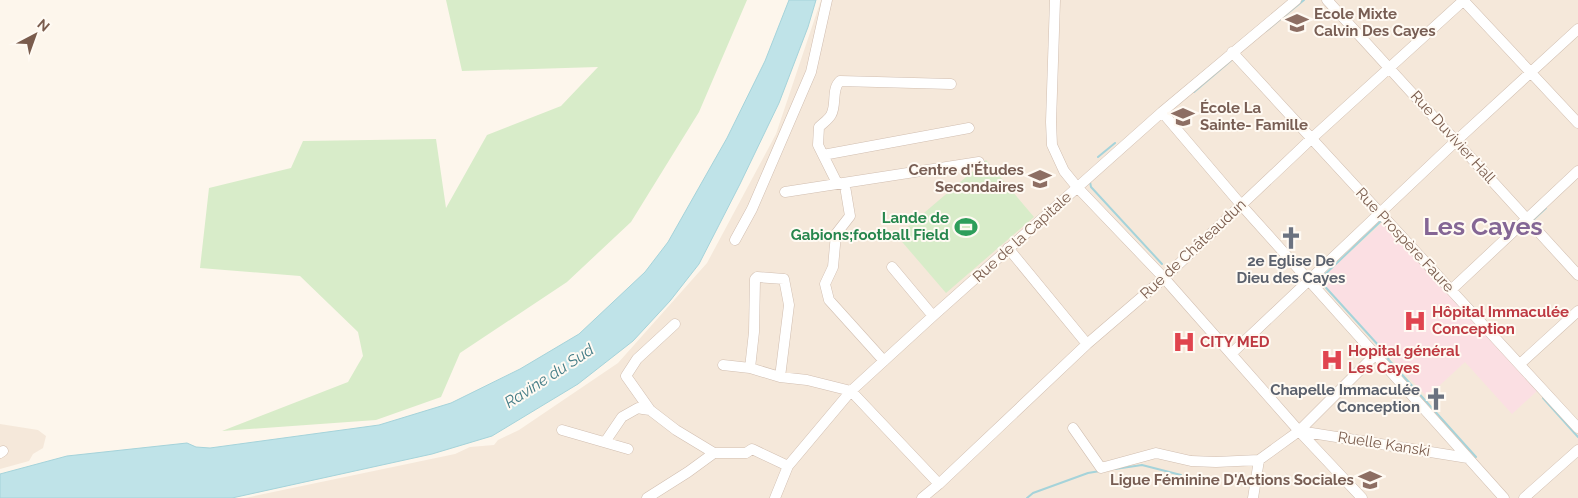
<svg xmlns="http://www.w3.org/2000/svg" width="1578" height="498" viewBox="0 0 1578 498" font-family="Raleway,sans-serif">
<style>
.residential{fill:#f5e8da}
.medical{fill:#fbdfe3}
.green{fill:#d8ecc9}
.water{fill:#bfe3e8;stroke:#a5d3da}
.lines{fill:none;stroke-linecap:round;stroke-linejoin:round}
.stream{stroke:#a5d3da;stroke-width:2}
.minor-casing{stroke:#d1beb0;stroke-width:11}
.minor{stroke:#fff;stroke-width:10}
.labels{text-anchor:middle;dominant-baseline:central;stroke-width:4;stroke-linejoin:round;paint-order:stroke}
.education-label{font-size:15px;font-weight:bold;fill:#785e54;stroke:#fffaf3;text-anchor:start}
.street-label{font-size:15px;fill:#7a5c4d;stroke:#fffaf3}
.leisure-label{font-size:15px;font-weight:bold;fill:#27864d;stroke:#fffaf3;text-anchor:end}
.worship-label{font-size:15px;font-weight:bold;fill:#5b616d;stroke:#fffaf3}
.health-label{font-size:15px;font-weight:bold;fill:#be3a42;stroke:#fffaf3;text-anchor:start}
.water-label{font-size:16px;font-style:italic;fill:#437c86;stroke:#fffaf3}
.town-label{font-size:25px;font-weight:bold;fill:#846695;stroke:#fffaf3}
</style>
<rect width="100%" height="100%" fill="#fdf6ec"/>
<!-- residential -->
<path class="residential" d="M 821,0 L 1578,0 L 1578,498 L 245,498 L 455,454 L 470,447 L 494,445 L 498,440 L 519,430 L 618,363 L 707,263 L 776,134 Z
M 0,424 L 38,430 L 46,436 L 43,448 L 33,454 L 29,461 L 0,469 Z"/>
<!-- medical -->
<path class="medical" d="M 1382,223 L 1537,391 L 1512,414 L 1465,362 L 1427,397 L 1320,280 Z"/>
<!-- green -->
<path class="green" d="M 446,0 L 747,0 L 699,112 L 631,222 L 567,282 L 460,353 L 441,397 L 376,420 L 222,431 L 348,382 L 363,356 L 358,332 L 300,276 L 200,268 L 209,188 L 291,168 L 303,141 L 436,139 L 446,208 L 487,135 L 561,106 L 598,67 L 462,71 Z
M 986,160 L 1034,217 L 946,293 L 897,236 Z"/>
<!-- water -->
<path class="water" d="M 789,0 L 816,0 L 808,27 L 779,103 L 740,184 L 699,264 L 670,301 L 633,341 L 578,384 L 492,436 L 432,454 L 232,498 L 0,498 L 0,474 L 67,456 L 187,443 L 196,447 L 210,448 L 379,425 L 451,403 L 520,369 L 579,334 L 645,272 L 668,242 L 727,138 L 765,61 Z"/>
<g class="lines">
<!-- stream -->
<path class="stream" d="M 1266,31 L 1304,0
M 1194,92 L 1234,58
M 1098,157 L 1115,143
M 1090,182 L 1091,187 L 1162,264
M 1533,220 L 1546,208
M 1381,221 L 1319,280 L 1389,357 L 1388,359 L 1476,457
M 1543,398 L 1578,437
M 1115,469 L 1142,465 L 1181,475
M 1027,498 L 1033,493 L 1088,473 L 1100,471"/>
<defs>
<path id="minor" d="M 1055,0 L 1051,122 L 1052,145 L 1064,171 L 1077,187 L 1164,278 L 1299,431 L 1362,498
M 1327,0 L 1578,275
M 1463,0 L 1578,123
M 1232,52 L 1578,428
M 1162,112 L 1243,207 L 1504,498
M 823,155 L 969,128
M 785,192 L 979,162
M 735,240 L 752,209 L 811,72 L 827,0
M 1008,248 L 1087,344
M 892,267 L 933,316
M 1451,290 L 1578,171
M 1232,353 L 1456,141 L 1578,29
M 884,361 L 829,300 L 825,284 L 833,267 L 836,234 L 850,216 L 845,186 L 836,181 L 818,145 L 819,127 C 823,123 828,120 831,115 C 837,105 831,89 840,81 L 951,84
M 1520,364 L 1578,311
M 723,365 L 750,368 L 780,377 L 807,380 L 851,391 L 939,484
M 750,368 L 754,332 L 755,279 L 757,277 L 784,279 L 789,305 L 780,377
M 650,410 L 626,376 L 637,359 L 675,324
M 1073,428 L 1101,468 L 1156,453 L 1191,461 L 1216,462 L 1259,460 L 1299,431 L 1376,354
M 562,430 L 628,449
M 1299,431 L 1468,458
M 605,442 L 622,417 L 638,408 L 643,409 L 650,410 L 676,430 L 714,453 L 746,453 L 752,449 L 788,466
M 0,453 L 3,451
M 647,498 L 688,472 L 714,453
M 775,498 L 788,466 L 851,391 L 933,316 L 1162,112 L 1296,0
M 922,498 L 939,484 L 1087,344 L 1164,278 L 1311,139 L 1464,0
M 1253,498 L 1259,460
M 1524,498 L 1578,450"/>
</defs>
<!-- minor casing -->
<use href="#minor" class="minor-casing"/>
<!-- minor -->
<use href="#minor" class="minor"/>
</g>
<!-- icons -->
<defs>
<symbol id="school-bare" viewBox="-9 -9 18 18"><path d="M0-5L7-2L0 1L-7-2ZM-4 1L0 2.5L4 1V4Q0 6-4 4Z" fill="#8d6e63" stroke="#fffaf3" stroke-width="2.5" paint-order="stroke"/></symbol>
<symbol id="stadium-bare" viewBox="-9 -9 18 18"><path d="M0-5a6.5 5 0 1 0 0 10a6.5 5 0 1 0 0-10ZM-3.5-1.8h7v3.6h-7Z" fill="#2e9e5b" stroke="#fffaf3" stroke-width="2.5" paint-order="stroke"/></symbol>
<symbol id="church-bare" viewBox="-9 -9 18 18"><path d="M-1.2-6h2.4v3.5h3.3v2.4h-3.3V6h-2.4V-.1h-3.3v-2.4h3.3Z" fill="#6b7280" stroke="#fffaf3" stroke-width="2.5" paint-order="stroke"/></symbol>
<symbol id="hospital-bare" viewBox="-9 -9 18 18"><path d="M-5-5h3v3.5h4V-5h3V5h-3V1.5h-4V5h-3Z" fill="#e0444e" stroke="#fffaf3" stroke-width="2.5" paint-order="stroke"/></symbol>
</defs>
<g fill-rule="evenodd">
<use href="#school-bare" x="1281" y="7" width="32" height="32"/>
<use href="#school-bare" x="1167" y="101" width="32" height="32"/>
<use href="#school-bare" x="1024" y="163" width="32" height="32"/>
<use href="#stadium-bare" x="950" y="211" width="32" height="32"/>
<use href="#church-bare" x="1275" y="222" width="32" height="32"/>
<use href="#hospital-bare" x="1399" y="305" width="32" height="32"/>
<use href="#hospital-bare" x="1168" y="326" width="32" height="32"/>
<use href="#hospital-bare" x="1316" y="344" width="32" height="32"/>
<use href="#church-bare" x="1420" y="383" width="32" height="32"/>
<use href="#school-bare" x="1354" y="464" width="32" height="32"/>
</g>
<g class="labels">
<!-- education labels -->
<g class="education-label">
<text x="1314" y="14">Ecole Mixte<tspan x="1314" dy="17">Calvin Des Cayes</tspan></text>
<text x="1200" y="108">École La<tspan x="1200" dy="17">Sainte- Famille</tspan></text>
<text x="1024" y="170" text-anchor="end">Centre d'Études<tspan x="1024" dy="17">Secondaires</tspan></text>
<text x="1354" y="480" text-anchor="end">Ligue Féminine D'Actions Sociales</text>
</g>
<!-- street labels -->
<g class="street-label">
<text transform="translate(1453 137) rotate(48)">Rue Duvivier Hall</text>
<text transform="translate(1022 237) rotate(-42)">Rue de la Capitale</text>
<text transform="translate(1405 240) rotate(47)">Rue Prospère Faure</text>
<text transform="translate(1193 249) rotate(-43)">Rue de Châteaudun</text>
<text transform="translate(1384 444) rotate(9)">Ruelle Kanski</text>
</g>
<!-- leisure labels -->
<g class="leisure-label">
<text x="949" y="218">Lande de<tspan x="949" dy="17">Gabions;football Field</tspan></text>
</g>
<!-- worship labels -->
<g class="worship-label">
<text x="1291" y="261">2e Eglise De<tspan x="1291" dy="17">Dieu des Cayes</tspan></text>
<text x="1420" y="390" text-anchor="end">Chapelle Immaculée<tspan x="1420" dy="17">Conception</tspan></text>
</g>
<!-- health labels -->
<g class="health-label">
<text x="1432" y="312">Hôpital Immaculée<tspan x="1432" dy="17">Conception</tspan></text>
<text x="1200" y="342">CITY MED</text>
<text x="1348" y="351">Hopital général<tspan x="1348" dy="17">Les Cayes</tspan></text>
</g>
<!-- water labels -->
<g class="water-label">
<text transform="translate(549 376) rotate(-33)">Ravine du Sud</text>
</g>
<!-- town labels -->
<g class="town-label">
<text x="1483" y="226">Les Cayes</text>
</g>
</g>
<!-- north arrow -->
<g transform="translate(35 35) rotate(41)" stroke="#fffaf3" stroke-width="4" paint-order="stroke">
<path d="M0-4L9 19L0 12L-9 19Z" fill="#7a5c4d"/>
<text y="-8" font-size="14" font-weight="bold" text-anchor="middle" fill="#7a5c4d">N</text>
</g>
</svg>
